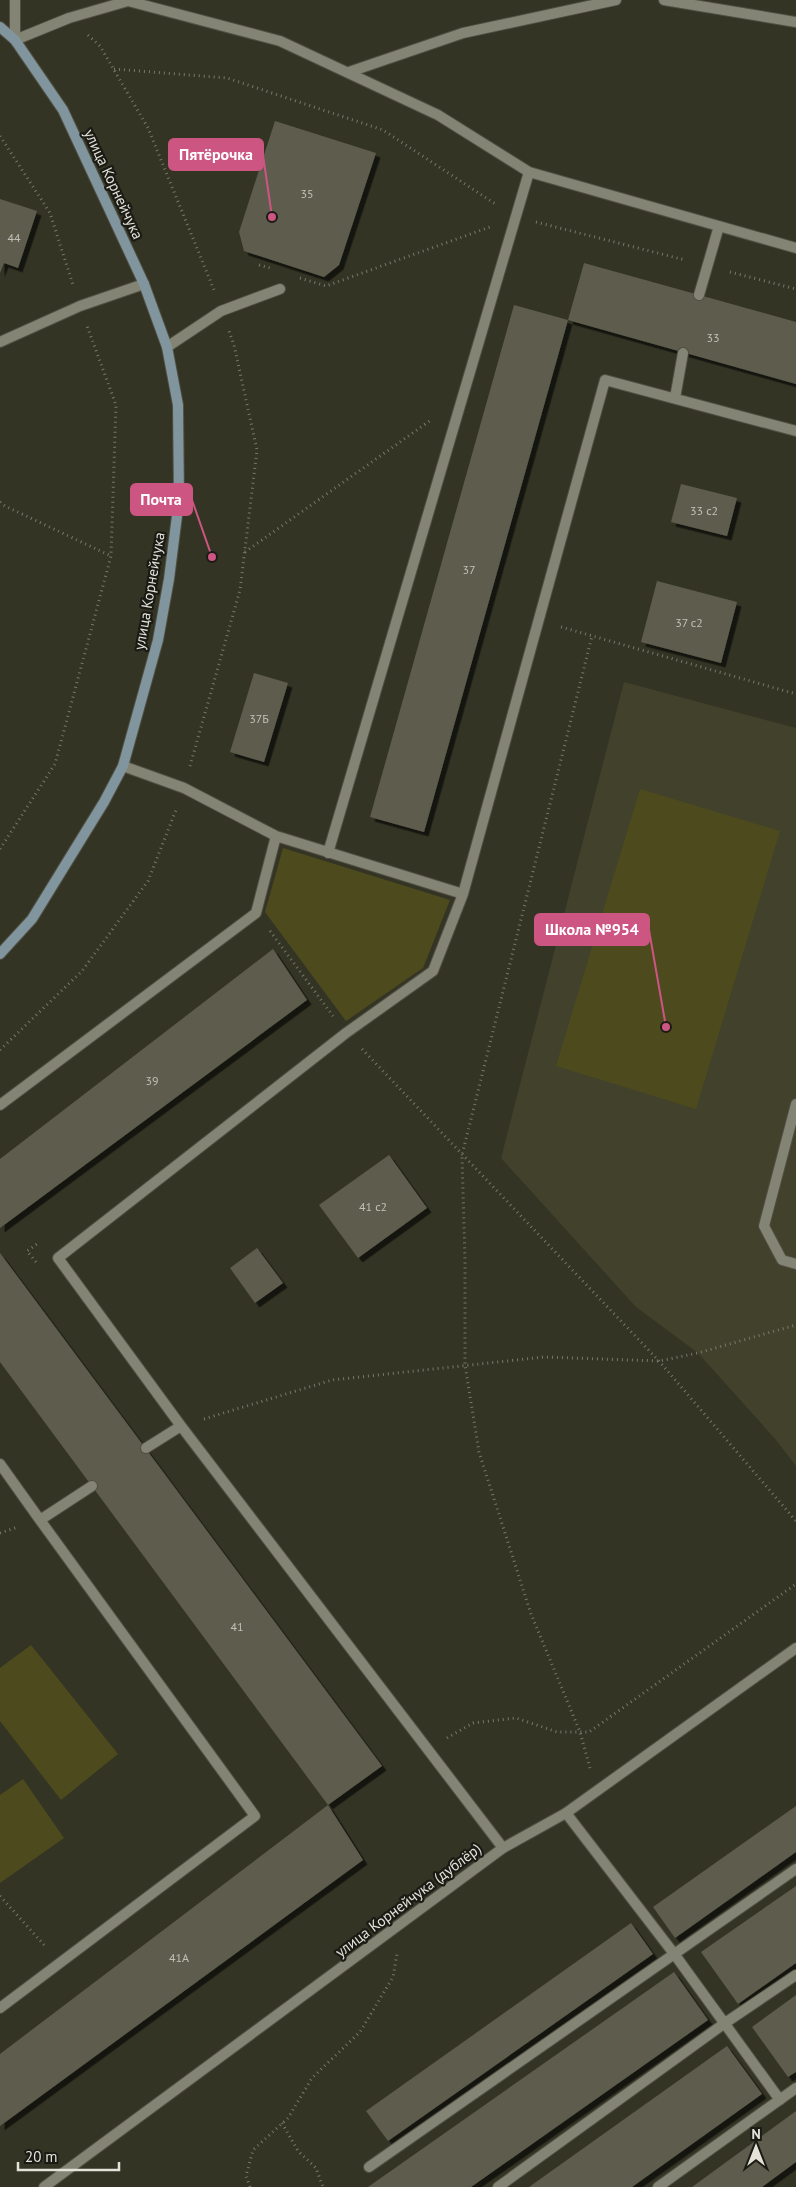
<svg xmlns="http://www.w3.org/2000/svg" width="796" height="2187" viewBox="0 0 796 2187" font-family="'PT Sans',sans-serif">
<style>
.built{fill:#41412c}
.green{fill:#4d4b1d}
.building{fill:#5d5c4d;filter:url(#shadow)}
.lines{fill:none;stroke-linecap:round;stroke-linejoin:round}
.lane-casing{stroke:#504f43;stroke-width:12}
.street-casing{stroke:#504f43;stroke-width:12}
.secondary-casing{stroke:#504f43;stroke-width:12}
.path{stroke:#78786b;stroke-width:3;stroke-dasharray:1 4;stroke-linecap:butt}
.lane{stroke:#848474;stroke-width:10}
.street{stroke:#848474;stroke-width:10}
.secondary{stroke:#80959d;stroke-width:10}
.labels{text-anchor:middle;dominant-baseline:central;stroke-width:4.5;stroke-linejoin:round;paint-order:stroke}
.number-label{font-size:12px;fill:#c2c1b7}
.street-label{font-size:15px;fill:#e3e3da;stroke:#1b1b15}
.leader{fill:none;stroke:#cc5581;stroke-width:2}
.callout-dot{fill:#cc5581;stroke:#1b1b15;stroke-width:2}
.callout{fill:#cc5581;stroke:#cc5581;stroke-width:2}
.callout-label{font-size:16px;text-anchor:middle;font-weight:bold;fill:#fff}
</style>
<defs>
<filter id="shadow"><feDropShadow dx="4.5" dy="4.5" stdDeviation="0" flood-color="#0009"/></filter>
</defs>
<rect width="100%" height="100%" fill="#343425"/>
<!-- built -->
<path class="built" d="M 624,682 L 796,728 L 796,1466 L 776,1440 L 698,1353 L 636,1307 L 501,1158 Z"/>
<!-- green -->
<path class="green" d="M 640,789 L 780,831 L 696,1109 L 556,1066 Z
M 283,848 L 450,900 L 423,968 L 346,1021 L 265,912 Z
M 31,1645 L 118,1754 L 61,1800 L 0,1721 L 0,1668 Z
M 23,1779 L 64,1838 L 0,1883 L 0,1795 Z"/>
<!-- building -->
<path class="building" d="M 275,121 L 376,153 L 339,265 L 324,277 L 244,251 L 239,232 Z
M 0,199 L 37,211 L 18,268 L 4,263 L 0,273 Z
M 584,263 L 796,322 L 796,384 L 568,320 Z
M 514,305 L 568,320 L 424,832 L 370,817 Z
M 681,484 L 737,498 L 727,536 L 671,522 Z
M 657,581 L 737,602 L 721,663 L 641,642 Z
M 254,673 L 288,683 L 264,762 L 230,752 Z
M 273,949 L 307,1000 L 0,1228 L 0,1159 Z
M 389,1155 L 427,1208 L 358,1258 L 319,1205 Z
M 257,1248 L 283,1283 L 255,1303 L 230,1268 Z
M 0,1253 L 382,1766 L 328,1805 L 0,1362 Z
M 328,1805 L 363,1860 L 0,2126 L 0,2054 Z
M 796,1806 L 796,1852 L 675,1938 L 653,1907 Z
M 796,1886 L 796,1963 L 738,2004 L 701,1952 Z
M 631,1923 L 653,1954 L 388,2141 L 366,2111 Z
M 674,1972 L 708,2020 L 471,2187 L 368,2187 Z
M 796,1995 L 796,2072 L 788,2077 L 752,2027 Z
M 727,2046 L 762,2094 L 632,2187 L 529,2187 Z
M 796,2111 L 796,2162 L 762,2187 L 692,2187 Z"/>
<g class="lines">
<defs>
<path id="lane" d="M 15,0 L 15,40 L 69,18 L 128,1 L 280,41 L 438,115 L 529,172 L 796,248
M 664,0 L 796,22
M 349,72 L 463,33 L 616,0
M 699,295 L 719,226
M 0,342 L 80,306 L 144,284
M 167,347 L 221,311 L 280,289
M 675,398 L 683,353
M 123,766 L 184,788 L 276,836 L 463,894 L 433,971 L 346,1033 L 58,1258 L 181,1426 L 146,1448
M 328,853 L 529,172
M 463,894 L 605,380 L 796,431
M 796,1104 L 764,1226 L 782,1260 L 796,1264
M 0,1105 L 256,913 L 276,836
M 181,1426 L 503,1848
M 0,1464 L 40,1520
M 566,1813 L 675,1955 L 780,2100
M 0,2008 L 255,1816 L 40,1520 L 92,1486
M 369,2167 L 796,1869
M 498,2187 L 725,2023 L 796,1975
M 658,2187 L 796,2088"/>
<path id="street" d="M 44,2187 L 503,1848 L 566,1813 L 796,1648"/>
<path id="secondary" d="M 0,27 L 15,40 L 63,110 L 144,284 L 167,347 L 178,405 L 179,500 L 169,579 L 158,640 L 123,766 L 104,802 L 32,919 L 0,954"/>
</defs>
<!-- lane casing -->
<use href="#lane" class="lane-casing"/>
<!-- street casing -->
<use href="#street" class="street-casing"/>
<!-- secondary casing -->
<use href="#secondary" class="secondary-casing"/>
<!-- path -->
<path class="path" d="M 88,35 L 100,46 L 148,128 L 214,290
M 114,69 L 227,78 L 383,130 L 497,205
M 0,136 L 50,213 L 73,285
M 536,222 L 685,260
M 259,265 L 270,268
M 730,272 L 796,289
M 300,278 L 326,286 L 490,227
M 0,502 L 5,506 L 111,556
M 245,552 L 431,420
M 561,627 L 796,694
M 190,766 L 240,590 L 257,450 L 234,345 L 229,331
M 0,849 L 55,764 L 111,556 L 116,405 L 87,326
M 270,931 L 333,1016
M 362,1049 L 659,1361 L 796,1521
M 0,1050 L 82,971 L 148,881 L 176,810
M 36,1262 L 27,1251 L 40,1242
M 204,1419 L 332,1380 L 544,1357 L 659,1361 L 698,1353 L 796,1325
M 0,1533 L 18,1527
M 447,1738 L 473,1723 L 516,1718 L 557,1732 L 589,1732 L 796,1584
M 590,1768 L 580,1732 L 531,1614 L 479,1452 L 465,1365 L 465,1262 L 462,1155 L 592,636
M 0,1896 L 45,1946
M 282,2123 L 298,2151 L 316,2168 L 323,2187
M 250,2187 L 246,2176 L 253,2150 L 288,2118 L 312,2078 L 360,2032 L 393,1977 L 397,1954"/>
<!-- lane -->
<use href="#lane" class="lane"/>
<!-- street -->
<use href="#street" class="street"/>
<!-- secondary -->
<use href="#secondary" class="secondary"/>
</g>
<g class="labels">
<!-- number labels -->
<g class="number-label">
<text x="307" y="193">35</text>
<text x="14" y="237">44</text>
<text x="713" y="337">33</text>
<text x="704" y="510">33 с2</text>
<text x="469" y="569">37</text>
<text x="689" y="622">37 с2</text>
<text x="259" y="718">37Б</text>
<text x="152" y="1080">39</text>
<text x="373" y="1206">41 с2</text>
<text x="237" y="1626">41</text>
<text x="179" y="1957">41А</text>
</g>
<!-- street labels -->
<g class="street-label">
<text transform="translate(114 184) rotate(65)">улица Корнейчука</text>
<text transform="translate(149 591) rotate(-80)">улица Корнейчука</text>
<text transform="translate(408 1900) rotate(-37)">улица Корнейчука (дублёр)</text>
</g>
</g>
<!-- callouts -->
<path class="leader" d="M272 217L263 155M212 557L192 500M666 1027L649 930"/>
<g class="callout-dot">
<circle cx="272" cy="217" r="5"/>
<circle cx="212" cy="557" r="5"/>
<circle cx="666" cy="1027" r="5"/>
</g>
<g class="callout">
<rect x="169" y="139" width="94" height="31" rx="5"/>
<rect x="131" y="484" width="61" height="31" rx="5"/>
<rect x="535" y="914" width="114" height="31" rx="5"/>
</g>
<g class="callout-label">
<text x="216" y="160">Пятёрочка</text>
<text x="161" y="505">Почта</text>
<text x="592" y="935">Школа №954</text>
</g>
<!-- north arrow -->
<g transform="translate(756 2147)" stroke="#1b1b15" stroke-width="4" paint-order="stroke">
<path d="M0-4L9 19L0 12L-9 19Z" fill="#e3e3da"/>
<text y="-8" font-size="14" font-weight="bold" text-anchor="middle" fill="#e3e3da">N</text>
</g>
<!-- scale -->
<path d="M18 2162v8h101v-8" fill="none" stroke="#e3e3da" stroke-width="2.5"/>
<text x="25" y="2162" font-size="15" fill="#e3e3da" stroke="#1b1b15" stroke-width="4" paint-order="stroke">20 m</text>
</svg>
